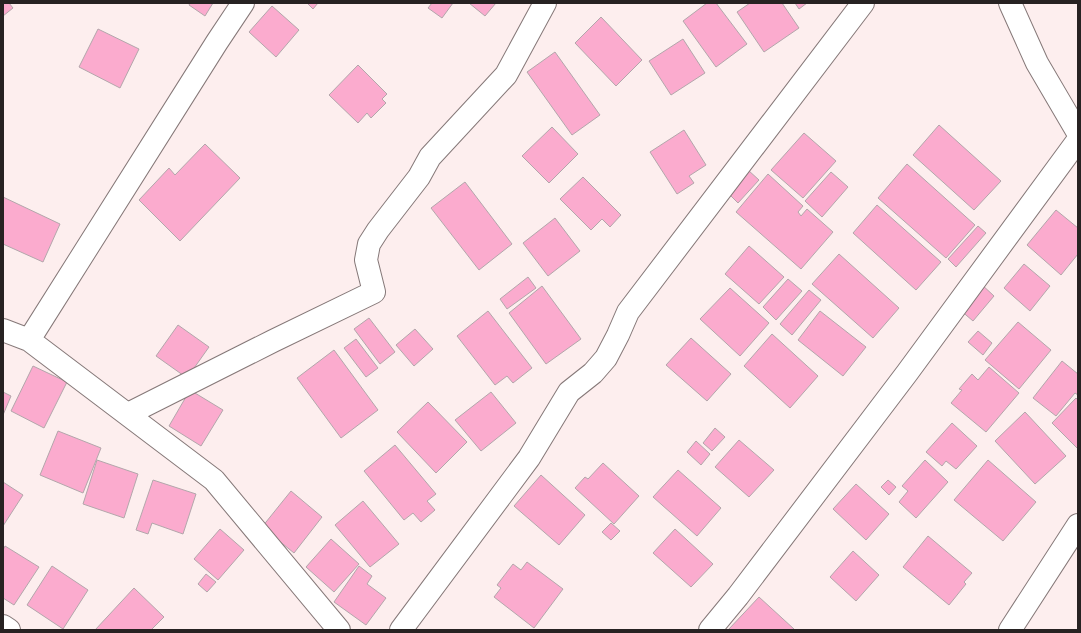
<svg xmlns="http://www.w3.org/2000/svg" width="1081" height="633" viewBox="0 0 1081 633" font-family="'Public Sans',sans-serif">
<style>
.building{fill:#fbabce;stroke:#b3a6ab}
.lines{fill:none;stroke-linecap:round;stroke-linejoin:round}
.minor-casing{stroke:#857878;stroke-width:24}
.minor{stroke:#fff;stroke-width:22}
</style>
<rect width="100%" height="100%" fill="#fdeeee"/>
<!-- building -->
<path class="building" d="M 3,3 L 9,3 L 13,8 L 3,16 Z
M 190,3 L 213,3 L 205,16 L 189,5 Z
M 307,3 L 318,3 L 313,9 Z
M 432,3 L 453,3 L 442,18 L 428,8 Z
M 469,3 L 496,3 L 485,16 Z
M 707,3 L 716,3 L 747,44 L 716,67 L 683,21 Z
M 750,3 L 782,3 L 799,28 L 764,52 L 737,12 Z
M 795,3 L 807,3 L 799,9 Z
M 272,6 L 299,30 L 276,57 L 249,32 Z
M 601,17 L 642,60 L 616,86 L 575,43 Z
M 98,29 L 139,49 L 120,88 L 79,67 Z
M 683,39 L 705,73 L 671,95 L 649,61 Z
M 555,52 L 600,115 L 572,135 L 527,72 Z
M 358,65 L 387,94 L 382,99 L 386,103 L 371,118 L 367,113 L 358,123 L 329,95 Z
M 939,125 L 1001,181 L 974,210 L 913,155 Z
M 552,127 L 578,154 L 549,183 L 522,156 Z
M 684,130 L 706,165 L 689,176 L 694,183 L 677,194 L 650,152 Z
M 804,133 L 836,161 L 803,198 L 771,170 Z
M 205,144 L 240,178 L 180,241 L 139,200 L 169,168 L 175,175 Z
M 907,164 L 975,225 L 946,258 L 878,198 Z
M 748,170 L 759,180 L 738,203 L 728,193 Z
M 831,172 L 848,187 L 822,217 L 805,201 Z
M 768,174 L 803,206 L 798,212 L 801,216 L 807,209 L 833,232 L 801,269 L 736,212 Z
M 583,177 L 621,215 L 610,227 L 602,219 L 591,230 L 560,199 Z
M 465,182 L 512,244 L 479,270 L 431,208 Z
M 3,197 L 60,224 L 43,262 L 3,244 Z
M 877,205 L 941,262 L 916,290 L 853,233 Z
M 1056,210 L 1078,228 L 1078,254 L 1061,275 L 1027,245 Z
M 555,218 L 580,251 L 548,276 L 523,243 Z
M 978,226 L 986,233 L 956,267 L 948,259 Z
M 749,246 L 784,277 L 759,304 L 725,274 Z
M 839,254 L 899,308 L 873,338 L 812,284 Z
M 1024,264 L 1050,286 L 1030,311 L 1004,288 Z
M 528,277 L 536,288 L 507,309 L 500,299 Z
M 788,279 L 802,291 L 776,320 L 763,307 Z
M 980,283 L 994,296 L 973,321 L 959,309 Z
M 542,286 L 581,339 L 546,364 L 509,313 Z
M 730,288 L 769,323 L 740,356 L 700,319 Z
M 809,290 L 821,300 L 792,335 L 780,324 Z
M 488,311 L 532,368 L 513,383 L 507,376 L 495,385 L 457,336 Z
M 820,311 L 866,347 L 843,376 L 798,340 Z
M 369,318 L 395,352 L 380,364 L 354,329 Z
M 1018,322 L 1051,350 L 1019,389 L 985,360 Z
M 178,325 L 209,347 L 187,378 L 156,356 Z
M 415,329 L 433,349 L 414,366 L 396,345 Z
M 978,331 L 992,343 L 983,355 L 968,342 Z
M 772,334 L 818,376 L 790,408 L 744,366 Z
M 691,338 L 731,374 L 707,401 L 666,365 Z
M 356,339 L 378,368 L 366,377 L 344,348 Z
M 334,350 L 378,410 L 341,438 L 297,378 Z
M 1062,361 L 1078,374 L 1078,395 L 1075,393 L 1056,416 L 1033,398 Z
M 33,366 L 67,382 L 44,428 L 11,411 Z
M 989,367 L 1019,393 L 986,432 L 951,403 L 962,390 L 959,389 L 972,374 L 978,380 Z
M 190,390 L 223,410 L 201,446 L 169,426 Z
M 3,392 L 11,396 L 3,415 Z
M 491,392 L 516,423 L 481,451 L 455,420 Z
M 1076,398 L 1078,400 L 1078,449 L 1052,423 Z
M 428,402 L 467,442 L 436,473 L 397,432 Z
M 1025,412 L 1066,456 L 1035,484 L 995,441 Z
M 952,423 L 977,446 L 956,469 L 946,461 L 942,466 L 926,452 Z
M 715,428 L 725,437 L 712,451 L 703,443 Z
M 58,431 L 101,448 L 83,493 L 40,475 Z
M 739,440 L 774,470 L 749,497 L 715,467 Z
M 696,441 L 710,454 L 701,465 L 687,452 Z
M 395,445 L 436,494 L 427,501 L 435,510 L 421,522 L 413,513 L 404,520 L 364,471 Z
M 97,460 L 138,474 L 124,518 L 83,504 Z
M 925,460 L 948,482 L 916,518 L 899,502 L 908,491 L 902,486 Z
M 988,460 L 1036,502 L 1003,541 L 954,500 Z
M 603,463 L 639,496 L 614,524 L 575,488 L 585,477 L 588,479 Z
M 678,470 L 721,508 L 697,536 L 653,497 Z
M 541,475 L 585,515 L 559,545 L 514,506 Z
M 153,480 L 196,494 L 183,534 L 152,523 L 148,534 L 136,530 Z
M 888,480 L 896,487 L 889,495 L 881,487 Z
M 3,482 L 23,495 L 3,526 Z
M 856,484 L 889,514 L 866,540 L 833,509 Z
M 291,491 L 322,517 L 294,553 L 262,527 Z
M 363,501 L 399,544 L 370,567 L 335,525 Z
M 611,523 L 620,531 L 611,540 L 602,532 Z
M 220,529 L 244,550 L 218,580 L 194,559 Z
M 675,529 L 713,564 L 691,587 L 653,553 Z
M 928,536 L 972,573 L 964,582 L 966,584 L 949,605 L 903,567 Z
M 331,539 L 359,564 L 334,592 L 306,567 Z
M 5,546 L 39,567 L 14,605 L 3,598 L 3,550 Z
M 853,551 L 879,575 L 856,601 L 830,577 Z
M 527,562 L 563,589 L 534,628 L 494,597 L 501,588 L 497,585 L 513,564 L 521,570 Z
M 52,566 L 88,590 L 63,629 L 27,605 Z
M 359,566 L 372,576 L 367,584 L 386,598 L 366,625 L 334,602 Z
M 206,574 L 216,582 L 207,592 L 198,584 Z
M 134,588 L 164,617 L 151,630 L 95,630 Z
M 759,597 L 794,629 L 793,630 L 728,630 Z"/>
<g class="lines">
<defs>
<path id="minor" d="M 1010,3 L 1037,63 L 1078,133
M 3,330 L 29,340 L 214,480 L 339,630
M 29,340 L 217,42 L 243,3
M 128,414 L 273,341 L 374,292 L 366,260 L 369,244 L 378,230 L 419,177 L 430,157 L 506,75 L 545,3
M 3,626 L 9,630
M 401,630 L 529,458 L 569,392 L 593,373 L 606,358 L 618,335 L 628,312 L 863,3
M 710,630 L 738,596 L 907,373 L 1078,140
M 1010,630 L 1078,525"/>
</defs>
<!-- minor casing -->
<use href="#minor" class="minor-casing"/>
<!-- minor -->
<use href="#minor" class="minor"/>
</g>
<!-- border -->
<rect width="1081" height="633" fill="none" stroke="#272222" stroke-width="8"/>
</svg>
